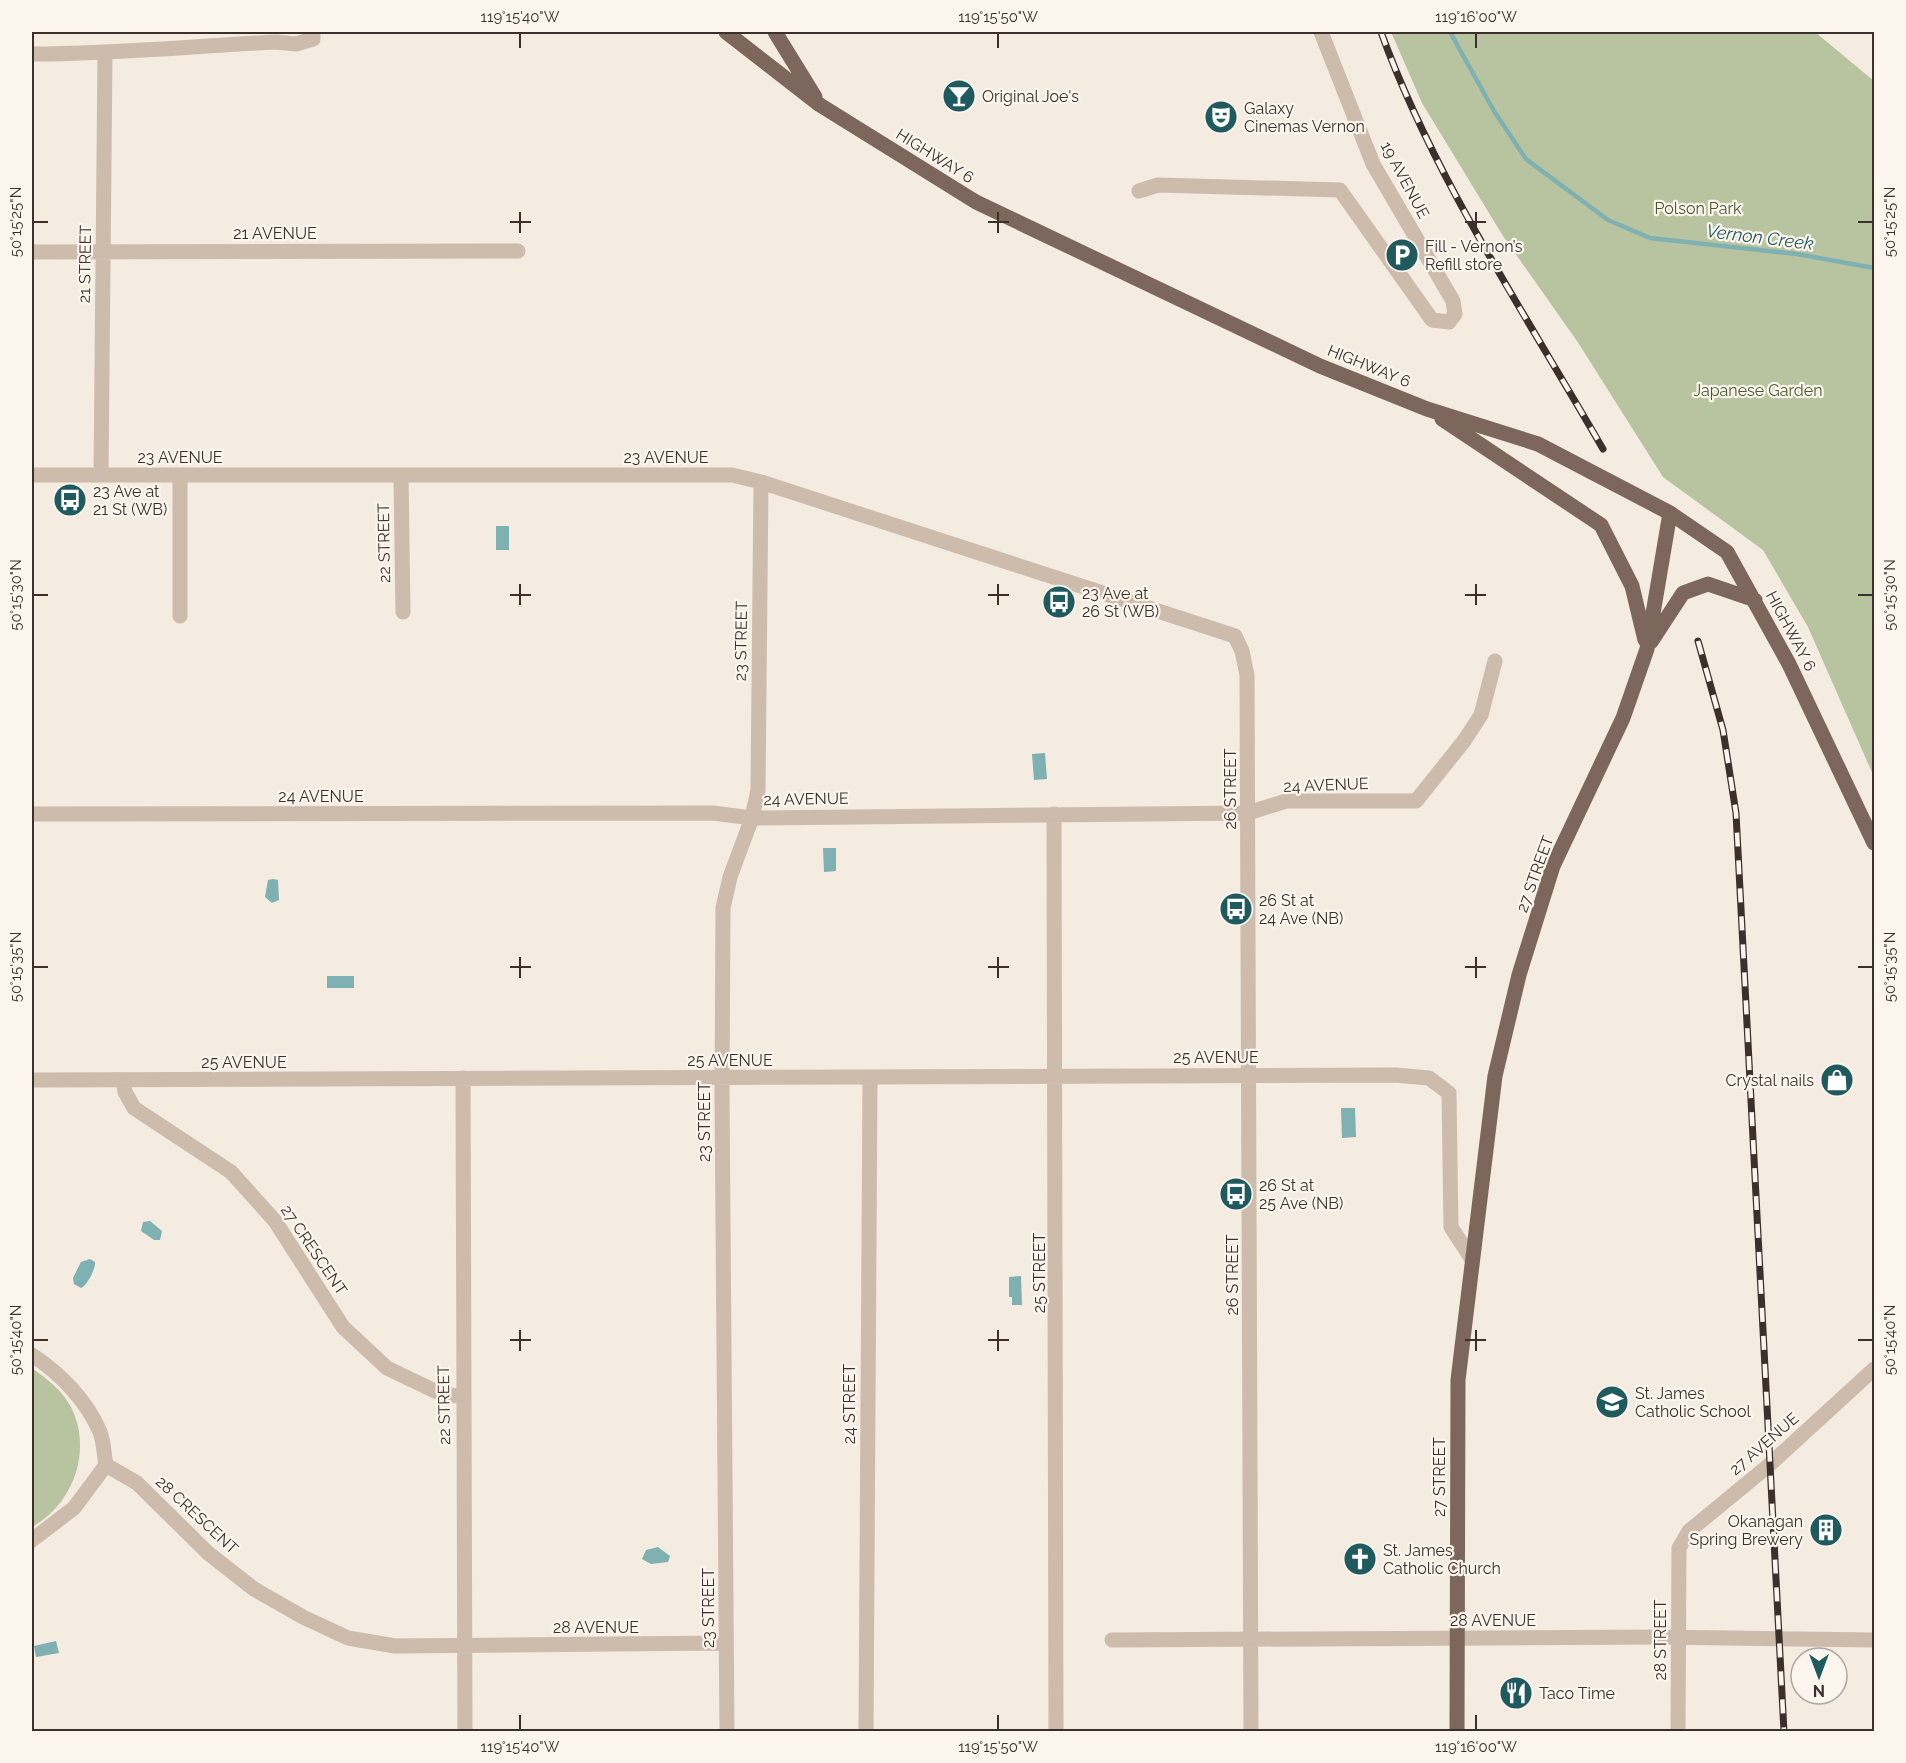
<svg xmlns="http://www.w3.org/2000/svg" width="1906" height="1763" viewBox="0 0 1906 1763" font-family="Raleway,sans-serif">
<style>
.green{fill:#b8c4a0}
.water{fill:#7fb0b2}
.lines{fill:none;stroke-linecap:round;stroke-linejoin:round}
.stream{stroke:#7fb0b2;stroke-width:4.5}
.minor{stroke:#cdbbac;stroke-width:15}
.major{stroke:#7d675c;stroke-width:15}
.rail-casing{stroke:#3b302b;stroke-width:7}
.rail{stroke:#fbf5ee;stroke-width:4.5;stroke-dasharray:14;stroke-linecap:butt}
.ticks{fill:none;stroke:#3b302b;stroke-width:2}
.labels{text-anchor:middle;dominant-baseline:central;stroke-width:4.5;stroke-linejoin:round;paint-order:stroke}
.poi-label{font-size:16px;fill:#3b302b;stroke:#fbf5ee;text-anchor:start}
.street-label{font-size:16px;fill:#3b302b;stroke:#fbf5ee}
.park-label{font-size:16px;fill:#4a5a2e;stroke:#fbf5ee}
.water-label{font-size:18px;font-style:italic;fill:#1f5a5e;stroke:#fbf5ee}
.neatline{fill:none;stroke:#3b302b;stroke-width:2}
.ticks-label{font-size:15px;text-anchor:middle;fill:#3b302b}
</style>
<rect width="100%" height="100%" fill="#f4ebe1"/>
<!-- green -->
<path class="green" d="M 1391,32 L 1815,32 L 1874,81 L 1874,777 L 1808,627 L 1763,550 L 1663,477 L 1577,341 L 1503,236 L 1422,103 Z
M 32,1368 C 47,1379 62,1390 71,1407 C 93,1451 73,1504 32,1527 Z"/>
<!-- water -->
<path class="water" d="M 496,526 L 509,526 L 509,550 L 496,550 Z
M 1045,753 L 1047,779 L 1034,780 L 1032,754 Z
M 823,848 L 836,848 L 836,871 L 824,872 Z
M 273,879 L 278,880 L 279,900 L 272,903 L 265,897 L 268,880 Z
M 327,976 L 354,976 L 354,988 L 327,988 Z
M 1341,1108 L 1355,1108 L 1356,1137 L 1342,1138 Z
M 150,1221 L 162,1231 L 160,1240 L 154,1240 L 141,1231 L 143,1222 Z
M 90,1259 L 95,1262 C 96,1268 87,1286 81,1288 L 74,1284 L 73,1278 L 81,1262 Z
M 1021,1276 L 1022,1305 L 1012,1305 L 1012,1297 L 1009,1297 L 1009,1277 Z
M 658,1547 L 670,1556 L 668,1562 L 651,1564 L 642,1559 L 646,1550 Z
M 56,1641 L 59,1653 L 36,1657 L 34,1646 Z"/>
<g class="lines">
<!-- stream -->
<path class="stream" d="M 1450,32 L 1494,111 L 1526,159 L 1608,220 L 1650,238 L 1797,254 L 1874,268"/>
<!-- minor -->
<path class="minor" d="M 32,54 C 113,54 194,46 276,42 L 296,44 L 313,39 L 313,32
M 1139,191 L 1158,185 L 1340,190 L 1432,320 L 1449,322 L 1455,314 L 1453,301 L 1373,164 L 1321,32
M 32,252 L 518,251
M 32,475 L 732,475 L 761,482 L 1235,636 L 1242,651 L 1247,675 L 1251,1732
M 101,475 L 105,54
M 180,475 L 180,616
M 401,475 L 403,612
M 32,814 L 713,813 L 752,818 L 1248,813 L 1286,801 L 1416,801 L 1464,741 L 1481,715 L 1495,661
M 1054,814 L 1056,1732
M 463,1078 L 465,1732
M 32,1080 L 1395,1075 L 1429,1078 L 1449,1093 L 1451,1227 L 1471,1258
M 123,1081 L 125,1092 L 134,1108 L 231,1172 L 275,1221 L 343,1327 L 387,1368 L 437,1392 L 462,1397
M 32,1355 C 60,1373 87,1401 100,1432 C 104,1442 104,1455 106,1465 L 74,1508 L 32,1540
M 106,1465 L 137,1483 L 208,1553 L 254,1589 L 303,1617 L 348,1638 L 395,1646 L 726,1643
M 1112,1640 L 1659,1637 L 1874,1640
M 727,1732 L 722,1094 L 723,908 L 730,877 L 752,818 L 758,790 L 761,482
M 866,1732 L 870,1078
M 1678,1732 L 1679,1548 L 1689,1531 L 1768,1466 L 1874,1369"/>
<!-- major -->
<path class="major" d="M 726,32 L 820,105 L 976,202 L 1320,366 L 1427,409 L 1538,444 L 1670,513 L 1727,552 L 1789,664 L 1874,843
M 775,32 L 815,97
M 1442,419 L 1601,525 L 1632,586 L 1645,640
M 1651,642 L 1683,593 L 1708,584 L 1755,600
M 1457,1732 L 1458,1380 L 1495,1076 L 1519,975 L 1553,866 L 1623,718 L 1647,649 L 1670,513"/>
<defs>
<path id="rail" d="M 1381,32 C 1433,176 1526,315 1603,449
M 1698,641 L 1723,730 L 1736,813 L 1784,1732"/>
</defs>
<!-- rail casing -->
<use href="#rail" class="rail-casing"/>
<!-- rail -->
<use href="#rail" class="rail"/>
</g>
<!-- ticks -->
<path class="ticks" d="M 520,33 L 520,48M 998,33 L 998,48M 1476,33 L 1476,48M 520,212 L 520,233M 998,212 L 998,233M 1476,212 L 1476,233M 33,222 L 48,222M 510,222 L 531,222M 988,222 L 1009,222M 1465,222 L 1486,222M 1858,222 L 1873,222M 520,584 L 520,605M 998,584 L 998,605M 1476,584 L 1476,605M 33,595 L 48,595M 510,595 L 531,595M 988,595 L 1009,595M 1465,595 L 1486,595M 1858,595 L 1873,595M 520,957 L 520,978M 998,957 L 998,978M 1476,957 L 1476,978M 33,967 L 48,967M 510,967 L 531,967M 988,967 L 1009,967M 1465,967 L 1486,967M 1858,967 L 1873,967M 520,1330 L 520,1351M 998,1330 L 998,1351M 1476,1330 L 1476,1351M 33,1340 L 48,1340M 510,1340 L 531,1340M 988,1340 L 1009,1340M 1465,1340 L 1486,1340M 1858,1340 L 1873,1340M 520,1715 L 520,1730M 998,1715 L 998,1730M 1476,1715 L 1476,1730"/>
<!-- icons -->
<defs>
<symbol id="bar-disc" viewBox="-11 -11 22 22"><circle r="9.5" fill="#1f5a5e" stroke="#fbf5ee"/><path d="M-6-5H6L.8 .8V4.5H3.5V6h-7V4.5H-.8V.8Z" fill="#fff"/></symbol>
<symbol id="theatre-disc" viewBox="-11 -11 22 22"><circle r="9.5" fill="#1f5a5e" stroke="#fbf5ee"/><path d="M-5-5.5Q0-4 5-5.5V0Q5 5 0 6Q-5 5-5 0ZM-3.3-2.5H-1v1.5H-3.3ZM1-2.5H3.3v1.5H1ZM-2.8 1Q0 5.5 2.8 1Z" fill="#fff"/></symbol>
<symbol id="parking-disc" viewBox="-11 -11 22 22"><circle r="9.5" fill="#1f5a5e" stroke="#fbf5ee"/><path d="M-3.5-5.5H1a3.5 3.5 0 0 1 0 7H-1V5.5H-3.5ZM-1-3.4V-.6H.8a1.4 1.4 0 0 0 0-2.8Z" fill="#fff"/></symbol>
<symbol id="bus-disc" viewBox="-11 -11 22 22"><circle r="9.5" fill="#1f5a5e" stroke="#fbf5ee"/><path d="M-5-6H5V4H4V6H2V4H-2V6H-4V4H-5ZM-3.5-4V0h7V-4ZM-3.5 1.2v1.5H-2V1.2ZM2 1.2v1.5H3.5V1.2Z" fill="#fff"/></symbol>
<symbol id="shop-disc" viewBox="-11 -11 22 22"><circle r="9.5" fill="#1f5a5e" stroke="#fbf5ee"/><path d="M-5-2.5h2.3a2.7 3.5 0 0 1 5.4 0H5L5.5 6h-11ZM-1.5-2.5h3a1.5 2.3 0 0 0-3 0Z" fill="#fff"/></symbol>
<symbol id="school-disc" viewBox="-11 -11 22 22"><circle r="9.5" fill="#1f5a5e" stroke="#fbf5ee"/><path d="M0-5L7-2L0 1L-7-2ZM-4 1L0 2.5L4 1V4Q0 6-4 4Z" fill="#fff"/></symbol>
<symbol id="building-disc" viewBox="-11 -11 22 22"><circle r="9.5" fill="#1f5a5e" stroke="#fbf5ee"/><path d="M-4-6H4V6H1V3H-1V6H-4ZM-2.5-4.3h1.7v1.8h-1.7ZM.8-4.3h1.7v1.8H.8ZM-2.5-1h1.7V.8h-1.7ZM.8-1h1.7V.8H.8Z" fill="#fff"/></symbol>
<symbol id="church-disc" viewBox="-11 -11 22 22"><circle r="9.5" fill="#1f5a5e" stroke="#fbf5ee"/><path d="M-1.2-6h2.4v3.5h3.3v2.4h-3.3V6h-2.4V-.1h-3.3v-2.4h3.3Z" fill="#fff"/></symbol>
<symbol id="restaurant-disc" viewBox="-11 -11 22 22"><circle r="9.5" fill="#1f5a5e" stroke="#fbf5ee"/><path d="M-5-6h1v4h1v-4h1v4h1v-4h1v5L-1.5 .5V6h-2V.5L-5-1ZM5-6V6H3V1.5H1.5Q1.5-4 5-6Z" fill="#fff"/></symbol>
</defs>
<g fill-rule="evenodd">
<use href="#bar-disc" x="940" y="77" width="38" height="38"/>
<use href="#theatre-disc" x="1202" y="98" width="38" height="38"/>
<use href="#parking-disc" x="1383" y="236" width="38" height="38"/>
<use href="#bus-disc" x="51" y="481" width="38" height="38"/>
<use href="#bus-disc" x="1040" y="583" width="38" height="38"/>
<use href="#bus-disc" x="1217" y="890" width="38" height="38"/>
<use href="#shop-disc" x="1818" y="1061" width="38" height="38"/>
<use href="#bus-disc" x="1217" y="1175" width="38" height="38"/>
<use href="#school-disc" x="1593" y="1383" width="38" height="38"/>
<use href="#building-disc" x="1807" y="1511" width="38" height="38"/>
<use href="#church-disc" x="1341" y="1540" width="38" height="38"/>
<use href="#restaurant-disc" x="1497" y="1674" width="38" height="38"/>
</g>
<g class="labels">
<!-- poi labels -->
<g class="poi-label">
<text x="982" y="96">Original Joe's</text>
<text x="1244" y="108">Galaxy<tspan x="1244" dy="18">Cinemas Vernon</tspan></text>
<text x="1425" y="246">Fill - Vernon’s<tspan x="1425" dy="18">Refill store</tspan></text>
<text x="93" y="491">23 Ave at<tspan x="93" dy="18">21 St (WB)</tspan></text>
<text x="1082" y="593">23 Ave at<tspan x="1082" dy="18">26 St (WB)</tspan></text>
<text x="1259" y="900">26 St at<tspan x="1259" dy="18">24 Ave (NB)</tspan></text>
<text x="1814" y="1080" text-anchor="end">Crystal nails</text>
<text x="1259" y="1185">26 St at<tspan x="1259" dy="18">25 Ave (NB)</tspan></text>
<text x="1635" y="1393">St. James<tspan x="1635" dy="18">Catholic School</tspan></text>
<text x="1803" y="1521" text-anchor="end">Okanagan<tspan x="1803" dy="18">Spring Brewery</tspan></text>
<text x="1383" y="1550">St. James<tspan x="1383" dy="18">Catholic Church</tspan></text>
<text x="1539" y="1693">Taco Time</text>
</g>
<!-- street labels -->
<g class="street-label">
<text transform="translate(935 156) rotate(32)">HIGHWAY 6</text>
<text transform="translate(1405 180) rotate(62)">19 AVENUE</text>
<text x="275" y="233">21 AVENUE</text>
<text transform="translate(85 264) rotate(-89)">21 STREET</text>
<text transform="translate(1369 366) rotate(22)">HIGHWAY 6</text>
<text x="180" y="457">23 AVENUE</text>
<text x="666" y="457">23 AVENUE</text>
<text transform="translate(384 543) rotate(-91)">22 STREET</text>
<text transform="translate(1791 631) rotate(62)">HIGHWAY 6</text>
<text transform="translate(741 641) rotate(-89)">23 STREET</text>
<text transform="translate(1326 785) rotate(-2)">24 AVENUE</text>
<text transform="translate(1230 789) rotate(-90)">26 STREET</text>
<text x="321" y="796">24 AVENUE</text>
<text transform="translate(806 799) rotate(-1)">24 AVENUE</text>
<text transform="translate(1535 874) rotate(-70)">27 STREET</text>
<text x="1216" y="1057">25 AVENUE</text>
<text x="730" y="1060">25 AVENUE</text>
<text x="244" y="1062">25 AVENUE</text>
<text transform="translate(704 1122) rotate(-90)">23 STREET</text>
<text transform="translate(314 1250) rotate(56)">27 CRESCENT</text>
<text transform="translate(1039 1273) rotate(-90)">25 STREET</text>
<text transform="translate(1232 1275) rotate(-90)">26 STREET</text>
<text transform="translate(849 1404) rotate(-90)">24 STREET</text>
<text transform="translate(444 1405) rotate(-91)">22 STREET</text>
<text transform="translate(1764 1444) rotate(-41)">27 AVENUE</text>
<text transform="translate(1439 1477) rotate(-90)">27 STREET</text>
<text transform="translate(197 1515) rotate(43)">28 CRESCENT</text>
<text transform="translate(708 1608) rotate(-90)">23 STREET</text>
<text x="1493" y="1620">28 AVENUE</text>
<text x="596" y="1627">28 AVENUE</text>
<text transform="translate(1660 1640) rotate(-90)">28 STREET</text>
</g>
<!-- park labels -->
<g class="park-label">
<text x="1698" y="208">Polson Park</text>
<text x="1758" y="390">Japanese Garden</text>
</g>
<!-- water labels -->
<g class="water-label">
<text transform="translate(1760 237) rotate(7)">Vernon Creek</text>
</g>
</g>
<!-- border -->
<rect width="1906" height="1763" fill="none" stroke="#fbf5ee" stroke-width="66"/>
<!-- north arrow -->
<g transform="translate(1819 1676) rotate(180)"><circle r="28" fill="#fbf5ee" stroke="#aea6a0" stroke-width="1.5"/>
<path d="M0-4.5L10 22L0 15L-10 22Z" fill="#1f5a5e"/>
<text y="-9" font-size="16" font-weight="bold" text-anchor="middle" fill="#3b302b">N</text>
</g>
<rect x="33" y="33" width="1840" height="1697" class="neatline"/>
<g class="ticks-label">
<text x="520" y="22">119°15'40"W</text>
<text x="998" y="22">119°15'50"W</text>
<text x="1476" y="22">119°16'00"W</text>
<text transform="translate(1890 222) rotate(-90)" y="5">50°15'25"N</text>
<text transform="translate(16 222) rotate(-90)" y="5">50°15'25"N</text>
<text transform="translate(1890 595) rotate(-90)" y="5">50°15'30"N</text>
<text transform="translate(16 595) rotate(-90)" y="5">50°15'30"N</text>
<text transform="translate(1890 967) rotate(-90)" y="5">50°15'35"N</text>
<text transform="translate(16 967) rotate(-90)" y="5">50°15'35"N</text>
<text transform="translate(1890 1340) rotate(-90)" y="5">50°15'40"N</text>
<text transform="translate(16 1340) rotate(-90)" y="5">50°15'40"N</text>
<text x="520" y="1752">119°15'40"W</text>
<text x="998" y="1752">119°15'50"W</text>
<text x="1476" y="1752">119°16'00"W</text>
</g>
</svg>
